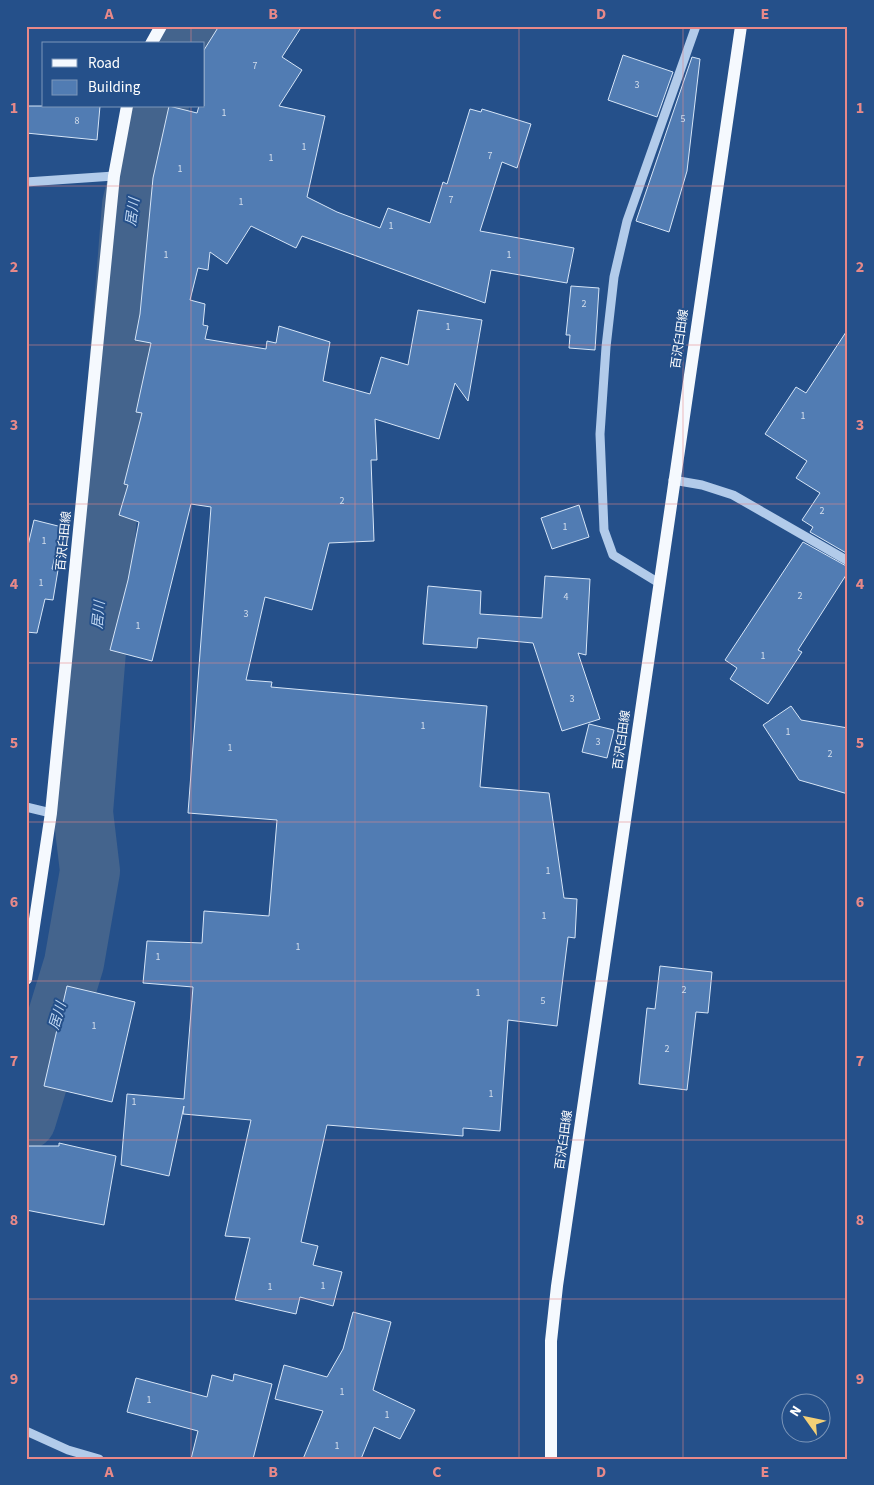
<svg xmlns="http://www.w3.org/2000/svg" width="874" height="1485" viewBox="0 0 874 1485" font-family="'Source Sans 3','Noto Sans JP',sans-serif">
<style>
.lines{fill:none;stroke-linecap:round;stroke-linejoin:round}
.river{stroke:#44648d;stroke-width:60}
.building{fill:#517cb3;stroke:#d6e5f7}
.minor{stroke:#b2cbea;stroke-width:9}
.major{stroke:#f5f9fe;stroke-width:12}
.grid{fill:none;stroke:#e88989;stroke-width:1;stroke-opacity:0.55}
.labels{text-anchor:middle;dominant-baseline:central;stroke-width:4;stroke-linejoin:round;paint-order:stroke}
.number-label{font-size:10px;fill:#d4deec}
.street-label{font-size:12px;fill:#fff;stroke:#25508a}
.water-label{font-size:14px;font-style:italic;fill:#bdd5f1;stroke:#25508a}
.neatline{fill:none;stroke:#e88989;stroke-width:2}
.grid-label{font-size:16px;text-anchor:middle;font-weight:bold;fill:#e88989}
</style>
<rect width="100%" height="100%" fill="#25508a"/>
<g class="lines">
<!-- river -->
<path class="river" d="M 186,44 L 200,26
M 26,1120 L 74,963 L 90,871 L 83,812 L 132,205 L 152,124 L 159,106"/>
</g>
<!-- building -->
<path class="building" d="M 219,26 L 302,26 L 282,57 L 302,70 L 279,106 L 325,116 L 307,197 L 337,212 L 380,228 L 388,208 L 430,223 L 443,182 L 447,184 L 470,109 L 481,112 L 482,109 L 531,124 L 517,168 L 502,162 L 480,231 L 574,248 L 567,283 L 491,270 L 485,303 L 302,236 L 296,248 L 251,226 L 227,264 L 210,252 L 208,270 L 198,268 L 190,300 L 205,304 L 203,325 L 208,326 L 205,339 L 266,349 L 267,341 L 276,343 L 279,326 L 330,342 L 323,381 L 370,394 L 381,357 L 408,365 L 418,310 L 482,320 L 468,401 L 455,383 L 439,439 L 375,419 L 377,460 L 371,460 L 374,541 L 329,543 L 312,610 L 265,597 L 246,680 L 272,682 L 271,687 L 487,706 L 480,787 L 549,793 L 564,898 L 577,899 L 575,938 L 568,937 L 557,1026 L 508,1020 L 500,1131 L 463,1128 L 463,1136 L 327,1125 L 301,1242 L 318,1246 L 313,1265 L 342,1272 L 333,1306 L 300,1297 L 296,1314 L 235,1300 L 250,1238 L 225,1236 L 251,1120 L 183,1114 L 184,1106 L 169,1176 L 121,1165 L 127,1094 L 184,1099 L 193,987 L 143,983 L 147,941 L 202,943 L 204,911 L 269,916 L 277,820 L 188,813 L 211,507 L 191,504 L 152,661 L 110,650 L 128,580 L 139,522 L 119,515 L 128,485 L 124,484 L 142,413 L 136,412 L 151,343 L 135,340 L 140,314 L 153,178 L 169,106 L 197,113 L 199,106 L 204,106 L 204,50 Z
M 623,55 L 673,72 L 657,117 L 608,100 Z
M 692,57 L 700,59 L 687,171 L 669,232 L 636,221 Z
M 26,106 L 100,106 L 97,140 L 26,133 Z
M 571,286 L 599,288 L 595,350 L 569,348 L 570,335 L 566,335 Z
M 848,329 L 848,554 L 810,532 L 813,527 L 802,520 L 820,493 L 796,478 L 807,461 L 765,434 L 796,387 L 806,393 Z
M 579,505 L 589,537 L 552,549 L 541,518 Z
M 34,520 L 62,527 L 52,569 L 58,570 L 53,600 L 45,599 L 37,633 L 26,632 L 26,554 Z
M 803,542 L 848,567 L 848,572 L 798,650 L 802,652 L 768,704 L 730,679 L 737,668 L 725,660 Z
M 545,576 L 590,579 L 586,655 L 578,653 L 600,719 L 562,731 L 533,643 L 478,638 L 477,648 L 423,644 L 428,586 L 481,591 L 480,614 L 542,618 Z
M 791,706 L 801,720 L 848,728 L 848,794 L 799,780 L 763,725 Z
M 589,724 L 614,730 L 607,758 L 582,752 Z
M 660,966 L 712,972 L 708,1013 L 696,1012 L 687,1090 L 639,1084 L 647,1008 L 655,1009 Z
M 67,986 L 135,1002 L 112,1102 L 44,1086 Z
M 59,1143 L 116,1156 L 104,1225 L 26,1210 L 26,1146 L 59,1146 Z
M 353,1312 L 391,1322 L 373,1390 L 415,1410 L 400,1439 L 374,1427 L 361,1459 L 303,1459 L 323,1411 L 275,1399 L 284,1365 L 327,1377 L 343,1349 Z
M 234,1374 L 272,1384 L 253,1459 L 191,1459 L 198,1431 L 127,1412 L 136,1378 L 207,1397 L 212,1375 L 233,1381 Z"/>
<g class="lines">
<!-- minor -->
<path class="minor" d="M 26,182 L 114,176
M 673,480 L 702,485 L 733,495 L 848,561
M 659,583 L 613,555 L 604,530 L 600,434 L 606,347 L 614,277 L 627,221 L 696,26
M 26,807 L 51,813
M 26,1431 L 68,1450 L 99,1459"/>
<!-- major -->
<path class="major" d="M 151,44 L 161,26
M 26,979 L 51,813 L 114,176 L 127,106
M 551,1459 L 551,1341 L 557,1286 L 741,26"/>
</g>
<!-- grid -->
<path class="grid" d="M 191,26 L 191,44M 355,26 L 355,1459M 519,26 L 519,1459M 683,26 L 683,1459M 191,106 L 191,1459M 26,186 L 848,186M 26,345 L 848,345M 26,504 L 848,504M 26,663 L 848,663M 26,822 L 848,822M 26,981 L 848,981M 26,1140 L 848,1140M 26,1299 L 848,1299"/>
<g class="labels">
<!-- number labels -->
<g class="number-label">
<text x="255" y="66">7</text>
<text x="637" y="85">3</text>
<text x="224" y="113">1</text>
<text x="683" y="119">5</text>
<text x="77" y="121">8</text>
<text x="304" y="147">1</text>
<text x="490" y="156">7</text>
<text x="271" y="158">1</text>
<text x="180" y="169">1</text>
<text x="451" y="200">7</text>
<text x="241" y="202">1</text>
<text x="391" y="226">1</text>
<text x="166" y="255">1</text>
<text x="509" y="255">1</text>
<text x="584" y="304">2</text>
<text x="448" y="327">1</text>
<text x="803" y="416">1</text>
<text x="342" y="501">2</text>
<text x="822" y="511">2</text>
<text x="565" y="527">1</text>
<text x="44" y="541">1</text>
<text x="41" y="583">1</text>
<text x="800" y="596">2</text>
<text x="566" y="597">4</text>
<text x="246" y="614">3</text>
<text x="138" y="626">1</text>
<text x="763" y="656">1</text>
<text x="572" y="699">3</text>
<text x="423" y="726">1</text>
<text x="788" y="732">1</text>
<text x="598" y="742">3</text>
<text x="230" y="748">1</text>
<text x="830" y="754">2</text>
<text x="548" y="871">1</text>
<text x="544" y="916">1</text>
<text x="298" y="947">1</text>
<text x="158" y="957">1</text>
<text x="684" y="990">2</text>
<text x="478" y="993">1</text>
<text x="543" y="1001">5</text>
<text x="94" y="1026">1</text>
<text x="667" y="1049">2</text>
<text x="491" y="1094">1</text>
<text x="134" y="1102">1</text>
<text x="323" y="1286">1</text>
<text x="270" y="1287">1</text>
<text x="342" y="1392">1</text>
<text x="149" y="1400">1</text>
<text x="387" y="1415">1</text>
<text x="337" y="1446">1</text>
</g>
<!-- street labels -->
<g class="street-label">
<text transform="translate(680 339) rotate(-82)">百沢臼田線</text>
<text transform="translate(64 541) rotate(-84)">百沢臼田線</text>
<text transform="translate(622 740) rotate(-82)">百沢臼田線</text>
<text transform="translate(564 1140) rotate(-82)">百沢臼田線</text>
</g>
<!-- water labels -->
<g class="water-label">
<text transform="translate(133 212) rotate(-82)">居川</text>
<text transform="translate(99 615) rotate(-85)">居川</text>
<text transform="translate(58 1016) rotate(-73)">居川</text>
</g>
</g>
<!-- border -->
<rect width="874" height="1485" fill="none" stroke="#25508a" stroke-width="55"/>
<!-- legend -->
<rect x="42" y="42" width="162" height="65" fill="#25508a" stroke="#7c96b9"/>
<rect x="52" y="59" width="25" height="8" fill="#f5f9fe" stroke="#7c96b9"/>
<text x="88" y="68" font-size="15" fill="#ffffff">Road</text>
<rect x="52" y="80" width="25" height="15" fill="#517cb3" stroke="#7c96b9"/>
<text x="88" y="92" font-size="15" fill="#ffffff">Building</text>
<!-- north arrow -->
<g transform="translate(806 1418) rotate(303)"><circle r="24" fill="#25508a" stroke="#7c96b9"/>
<path d="M0-4L9 19L0 12L-9 19Z" fill="#f4d076"/>
<text y="-8" font-size="14" font-weight="bold" text-anchor="middle" fill="#ffffff">N</text>
</g>
<rect x="28" y="28" width="818" height="1430" class="neatline"/>
<g class="grid-label">
<text x="109" y="19">A</text>
<text x="273" y="19">B</text>
<text x="437" y="19">C</text>
<text x="601" y="19">D</text>
<text x="765" y="19">E</text>
<text x="14" y="113">1</text>
<text x="860" y="113">1</text>
<text x="14" y="272">2</text>
<text x="860" y="272">2</text>
<text x="14" y="430">3</text>
<text x="860" y="430">3</text>
<text x="14" y="589">4</text>
<text x="860" y="589">4</text>
<text x="14" y="748">5</text>
<text x="860" y="748">5</text>
<text x="14" y="907">6</text>
<text x="860" y="907">6</text>
<text x="14" y="1066">7</text>
<text x="860" y="1066">7</text>
<text x="14" y="1225">8</text>
<text x="860" y="1225">8</text>
<text x="14" y="1384">9</text>
<text x="860" y="1384">9</text>
<text x="109" y="1477">A</text>
<text x="273" y="1477">B</text>
<text x="437" y="1477">C</text>
<text x="601" y="1477">D</text>
<text x="765" y="1477">E</text>
</g>
</svg>
